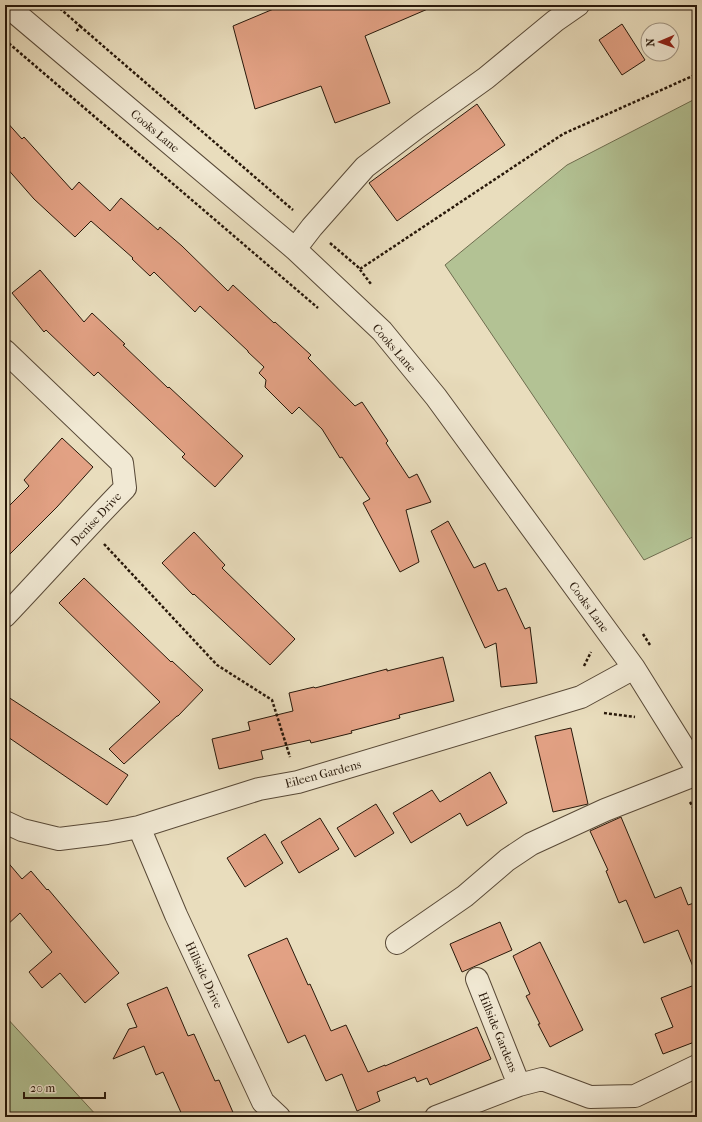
<svg xmlns="http://www.w3.org/2000/svg" width="702" height="1122" viewBox="0 0 702 1122" font-family="'IM FELL French Canon',serif">
<style>
.green{fill:#b3c294;stroke:#6e6d4f}
.building{fill:#e2a184;stroke:#28180a}
.lines{fill:none;stroke-linecap:round;stroke-linejoin:round}
.minor-casing{stroke:#584937;stroke-width:24}
.path{stroke:#28180a;stroke-width:2.5;stroke-dasharray:3 2;stroke-linecap:butt}
.minor{stroke:#f1e9d4;stroke-width:22}
.labels{text-anchor:middle;dominant-baseline:central;stroke-width:3;stroke-linejoin:round;paint-order:stroke}
.street-label{font-size:12px;fill:#28180a;stroke:#f1e9d4}
</style>
<rect width="100%" height="100%" fill="#e9ddbd"/>
<filter id="stains"><feTurbulence type="fractalNoise" baseFrequency=".005" numOctaves="4"/><feColorMatrix values="0 0 0 0 .2 0 0 0 0 .09 0 0 0 0 .02 0 0 0 .5 -.17"/></filter>
<radialGradient id="worn" r=".72"><stop offset=".6" stop-color="#630" stop-opacity="0"/><stop offset="1" stop-color="#630" stop-opacity=".3"/></radialGradient>
<!-- green -->
<path class="green" d="M 697,98 L 697,535 L 644,560 L 445,265 L 567,165 Z
M 5,1016 L 98,1117 L 5,1117 Z"/>
<!-- building -->
<path class="building" d="M 283,5 L 437,5 L 365,36 L 390,103 L 335,123 L 321,86 L 255,109 L 233,26 Z
M 622,24 L 645,60 L 622,75 L 599,40 Z
M 477,104 L 505,145 L 397,221 L 369,183 Z
M 5,120 L 22,139 L 24,137 L 72,190 L 79,182 L 110,211 L 121,198 L 158,230 L 160,227 L 182,246 L 228,291 L 233,285 L 274,323 L 275,322 L 311,355 L 308,358 L 355,406 L 362,402 L 388,441 L 386,443 L 409,478 L 417,474 L 431,502 L 406,510 L 419,562 L 400,572 L 363,503 L 370,499 L 342,457 L 340,458 L 322,429 L 299,407 L 292,414 L 265,387 L 266,380 L 259,373 L 264,367 L 248,352 L 248,351 L 200,306 L 195,312 L 154,272 L 150,276 L 132,259 L 133,258 L 91,221 L 75,237 L 34,199 L 5,166 Z
M 40,270 L 84,322 L 92,313 L 125,344 L 123,345 L 168,388 L 169,387 L 243,456 L 215,487 L 182,457 L 185,454 L 98,372 L 94,376 L 46,330 L 44,332 L 12,293 Z
M 62,438 L 93,467 L 57,507 L 5,559 L 5,510 L 29,486 L 24,480 Z
M 448,521 L 474,568 L 485,563 L 498,591 L 506,588 L 525,629 L 530,627 L 537,683 L 501,687 L 496,643 L 485,648 L 431,531 Z
M 194,532 L 225,565 L 222,568 L 295,639 L 270,665 L 194,594 L 193,595 L 162,563 Z
M 84,578 L 171,662 L 172,661 L 203,690 L 178,716 L 177,716 L 124,764 L 109,749 L 160,702 L 59,603 Z
M 443,657 L 454,701 L 399,715 L 400,718 L 351,731 L 352,733 L 311,743 L 310,740 L 261,751 L 263,759 L 219,769 L 212,739 L 250,730 L 248,722 L 293,711 L 289,693 L 314,687 L 315,688 L 387,669 L 387,671 Z
M 5,695 L 128,775 L 107,805 L 5,735 Z
M 571,728 L 588,804 L 553,812 L 535,736 Z
M 490,772 L 507,803 L 467,826 L 460,813 L 411,843 L 393,813 L 432,790 L 440,802 Z
M 376,804 L 394,833 L 355,857 L 337,828 Z
M 621,817 L 655,898 L 681,887 L 688,905 L 697,902 L 697,974 L 696,974 L 678,930 L 644,943 L 626,900 L 619,903 L 606,871 L 608,870 L 590,831 Z
M 320,818 L 339,849 L 299,873 L 281,842 Z
M 265,834 L 283,863 L 245,887 L 227,858 Z
M 5,859 L 22,879 L 31,871 L 47,890 L 48,889 L 119,973 L 85,1003 L 60,973 L 42,988 L 29,972 L 52,952 L 20,913 L 5,927 Z
M 500,922 L 512,950 L 462,972 L 450,944 Z
M 287,938 L 308,985 L 310,984 L 331,1031 L 346,1025 L 368,1072 L 385,1065 L 385,1066 L 477,1027 L 491,1059 L 430,1085 L 427,1078 L 417,1082 L 415,1077 L 377,1092 L 380,1101 L 357,1111 L 342,1074 L 326,1081 L 305,1035 L 288,1043 L 248,955 Z
M 540,942 L 583,1030 L 550,1047 L 538,1024 L 540,1024 L 526,996 L 530,994 L 513,956 Z
M 697,984 L 697,1041 L 663,1054 L 655,1034 L 673,1027 L 661,998 Z
M 167,987 L 188,1036 L 194,1034 L 215,1081 L 219,1080 L 235,1117 L 183,1117 L 163,1072 L 156,1075 L 144,1046 L 113,1059 L 129,1029 L 137,1027 L 127,1004 Z"/>
<g class="lines">
<defs>
<path id="minor" d="M 6,5 L 295,249 L 382,331 L 436,397 L 634,668 L 697,769
M 295,249 L 312,227 L 365,167 L 419,126 L 486,78 L 555,21 L 578,5
M 5,351 L 122,463 L 125,488 C 84,530 45,574 5,616
M 5,822 L 22,830 L 59,839 L 107,833 L 139,827 L 259,789 L 298,782 L 581,697 L 634,668
M 139,827 L 176,915 L 263,1102 L 279,1117
M 397,943 L 465,896 L 507,860 L 531,844 L 605,810 L 697,774
M 477,979 L 519,1085
M 436,1117 L 519,1085 L 542,1079 L 590,1097 L 635,1096 L 697,1066"/>
</defs>
<!-- minor casing -->
<use href="#minor" class="minor-casing"/>
<!-- path -->
<path class="path" d="M 56,5 L 80,26 L 76,32
M 80,26 L 293,210
M 5,40 L 318,308
M 330,243 L 358,267 L 371,284
M 360,269 L 563,134 L 697,74
M 104,544 L 217,665 L 272,700 L 290,757
M 643,634 L 650,645
M 584,666 L 591,652
M 604,713 L 635,717
M 690,802 L 697,814"/>
<!-- minor -->
<use href="#minor" class="minor"/>
</g>
<g class="labels">
<!-- street labels -->
<g class="street-label">
<text transform="translate(155 131) rotate(40)">Cooks Lane</text>
<text transform="translate(394 348) rotate(49)">Cooks Lane</text>
<text transform="translate(96 519) rotate(-47)">Denise Drive</text>
<text transform="translate(589 607) rotate(54)">Cooks Lane</text>
<text transform="translate(323 774) rotate(-15)">Eileen Gardens</text>
<text transform="translate(204 975) rotate(65)">Hillside Drive</text>
<text transform="translate(498 1032) rotate(68)">Hillside Gardens</text>
</g>
</g>
<!-- margin -->
<rect width="702" height="1122" fill="none" stroke="#e9ddbd" stroke-width="20"/>
<rect x="6" y="6" width="690" height="1110" fill="none" stroke="#28180a" stroke-width="2"/>
<rect x="10" y="10" width="682" height="1102" fill="none" stroke="#28180a"/>
<!-- north arrow -->
<g transform="translate(660 42) rotate(268)"><circle r="19" fill="#f1e9d4" stroke="#a19583"/>
<path d="M0-3L7 15L0 10L-7 15Z" fill="#8f2418"/>
<text y="-6" font-size="11" font-weight="bold" text-anchor="middle" fill="#28180a">N</text>
</g>
<!-- scale -->
<path d="M24 1092v6h81v-6" fill="none" stroke="#28180a" stroke-width="2"/>
<text x="30" y="1092" font-size="12" fill="#28180a" stroke="#f1e9d4" stroke-width="3" paint-order="stroke">20 m</text>
<rect width="100%" height="100%" filter="url(#stains)"/>
<rect width="100%" height="100%" fill="url(#worn)"/>
</svg>
